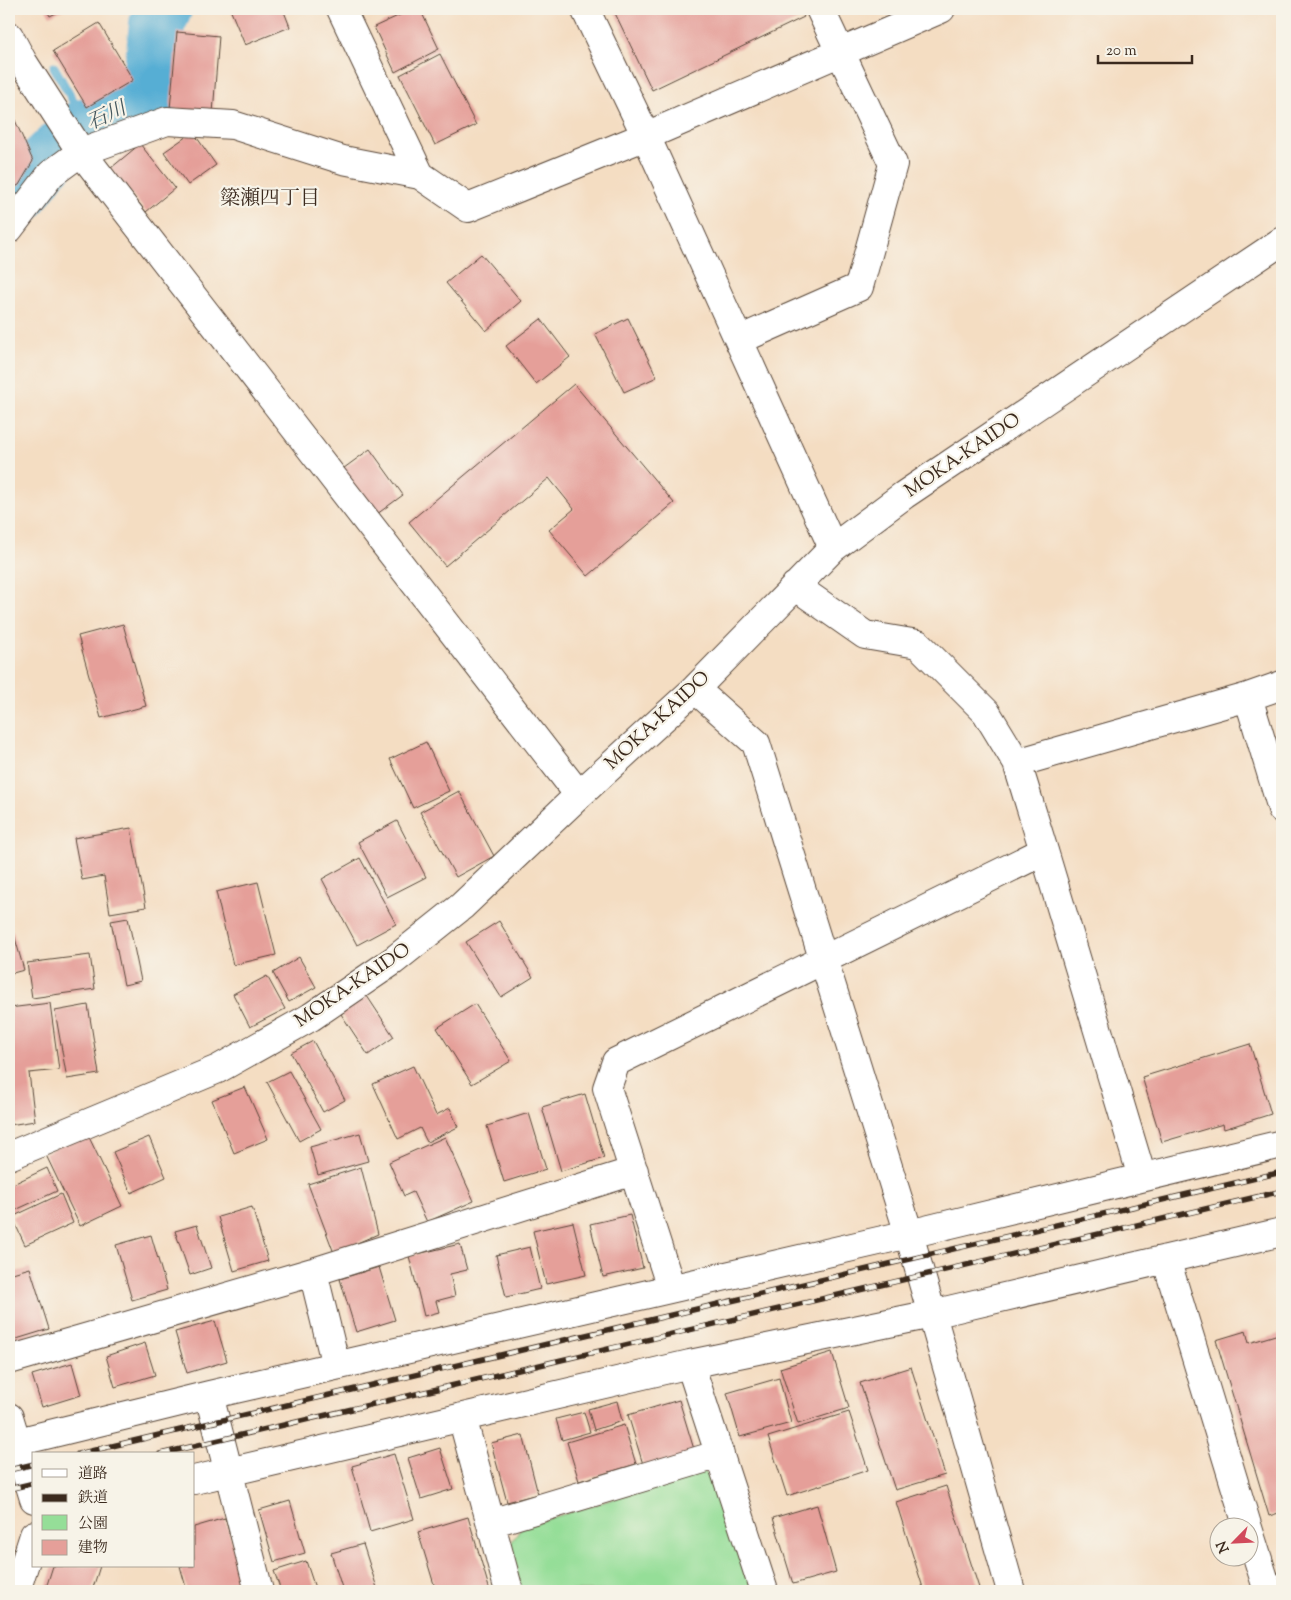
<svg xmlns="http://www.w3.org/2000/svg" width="1291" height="1600" viewBox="0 0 1291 1600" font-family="'Sorts Mill Goudy','Noto Serif JP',serif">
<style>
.green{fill:#95de98;stroke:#68845b}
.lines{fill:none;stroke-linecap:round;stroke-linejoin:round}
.stream{stroke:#57aed4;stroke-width:9}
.river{stroke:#57aed4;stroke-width:56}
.building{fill:#e59f99}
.minor-casing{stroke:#574537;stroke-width:30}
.minor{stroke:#fff;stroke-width:28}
.rail-casing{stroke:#3b2a1e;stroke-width:5.5}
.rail{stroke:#f7f3e8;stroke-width:4;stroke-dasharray:11;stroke-linecap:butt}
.labels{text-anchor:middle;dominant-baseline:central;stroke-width:4.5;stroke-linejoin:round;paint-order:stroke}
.street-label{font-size:19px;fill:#3b2a1e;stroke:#f7f3e8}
.water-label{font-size:20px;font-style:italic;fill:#45585e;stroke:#f7f3e8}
.neighbourhood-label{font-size:20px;fill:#3b2a1e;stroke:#f7f3e8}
</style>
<rect width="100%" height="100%" fill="#f7f3e8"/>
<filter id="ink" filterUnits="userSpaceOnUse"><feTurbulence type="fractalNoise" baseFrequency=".02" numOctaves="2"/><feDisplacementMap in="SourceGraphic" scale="10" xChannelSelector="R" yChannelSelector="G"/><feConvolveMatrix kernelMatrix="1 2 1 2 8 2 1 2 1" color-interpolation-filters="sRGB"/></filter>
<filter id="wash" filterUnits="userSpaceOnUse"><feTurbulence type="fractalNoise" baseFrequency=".0096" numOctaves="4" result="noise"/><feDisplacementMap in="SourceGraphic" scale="20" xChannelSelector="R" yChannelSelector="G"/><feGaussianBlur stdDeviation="1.12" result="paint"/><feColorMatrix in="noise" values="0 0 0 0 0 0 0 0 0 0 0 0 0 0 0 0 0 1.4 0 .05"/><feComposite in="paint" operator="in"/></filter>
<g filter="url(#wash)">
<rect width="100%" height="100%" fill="#f4ddc2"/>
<!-- green -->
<path class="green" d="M 704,1471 L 720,1482 L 756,1591 L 522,1591 L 509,1546 L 522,1527 Z"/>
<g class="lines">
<!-- stream -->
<path class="stream" d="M 54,67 L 87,126"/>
<!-- river -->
<path class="river" d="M 9,210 L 43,164 L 81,128 L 149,98 L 157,24 L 164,9"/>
</g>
<g id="blocks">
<!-- building -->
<path class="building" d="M 46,9 L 64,9 L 50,16 Z
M 230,9 L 283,9 L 290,27 L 245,45 Z
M 413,9 L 420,9 L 439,49 L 395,72 L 374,27 Z
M 613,9 L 800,9 L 804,17 L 652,90 Z
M 99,23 L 133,80 L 87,107 L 53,51 Z
M 177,32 L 219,36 L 213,113 L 170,109 Z
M 440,54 L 476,125 L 435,145 L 400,75 Z
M 10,109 L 33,161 L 19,185 L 9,190 L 9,110 Z
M 193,132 L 216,165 L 188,185 L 164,152 Z
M 140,144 L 175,188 L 146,212 L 111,168 Z
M 481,254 L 521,301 L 486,331 L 446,283 Z
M 628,318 L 657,377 L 624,392 L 595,334 Z
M 541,319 L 570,357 L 536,384 L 506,346 Z
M 574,384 L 674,503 L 588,576 L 549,530 L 574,509 L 549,478 L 445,566 L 409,522 Z
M 370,449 L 403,495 L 373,517 L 340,471 Z
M 123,624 L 146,706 L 101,718 L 78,636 Z
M 426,742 L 449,791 L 413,808 L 390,759 Z
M 459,791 L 494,856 L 456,877 L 420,812 Z
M 397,821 L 426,877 L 387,897 L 358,842 Z
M 131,828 L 146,907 L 110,913 L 104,876 L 82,880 L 74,838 Z
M 360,858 L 396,924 L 357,945 L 322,879 Z
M 258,882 L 276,955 L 233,965 L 216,892 Z
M 128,918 L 141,981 L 124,985 L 111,921 Z
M 499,921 L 533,977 L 501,997 L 466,942 Z
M 13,931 L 24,970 L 9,974 L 9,932 Z
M 90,955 L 95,989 L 32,998 L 27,963 Z
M 299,957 L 316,987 L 289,1002 L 273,973 Z
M 267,976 L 285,1009 L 250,1027 L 233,994 Z
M 367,996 L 394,1037 L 368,1055 L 341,1014 Z
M 50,1003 L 59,1070 L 29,1073 L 35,1121 L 9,1125 L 9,1008 Z
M 475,1004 L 511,1061 L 472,1084 L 437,1028 Z
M 88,1005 L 99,1074 L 67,1079 L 55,1011 Z
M 313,1041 L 345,1100 L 323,1112 L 291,1053 Z
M 1250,1044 L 1271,1114 L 1224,1129 L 1223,1124 L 1162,1142 L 1142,1077 Z
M 413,1066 L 436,1115 L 450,1108 L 458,1127 L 427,1142 L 420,1128 L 398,1139 L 373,1084 Z
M 289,1071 L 321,1129 L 299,1141 L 267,1082 Z
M 245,1087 L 268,1139 L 234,1153 L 212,1100 Z
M 585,1094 L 604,1158 L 561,1171 L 542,1107 Z
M 529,1113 L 546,1169 L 504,1182 L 487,1126 Z
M 87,1133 L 122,1206 L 80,1226 L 45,1153 Z
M 360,1133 L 368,1161 L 318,1175 L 310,1147 Z
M 149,1137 L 166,1177 L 131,1193 L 113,1152 Z
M 445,1137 L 474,1201 L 427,1222 L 413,1192 L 404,1196 L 389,1162 Z
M 361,1167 L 378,1234 L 334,1253 L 308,1184 Z
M 47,1168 L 57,1191 L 9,1213 L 9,1186 Z
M 61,1194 L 73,1223 L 25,1245 L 12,1217 Z
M 252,1207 L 268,1261 L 234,1271 L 218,1217 Z
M 630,1215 L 643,1268 L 603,1277 L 590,1224 Z
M 573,1222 L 586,1275 L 546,1284 L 533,1231 Z
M 197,1225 L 211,1268 L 190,1275 L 175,1231 Z
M 151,1235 L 167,1290 L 132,1300 L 116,1245 Z
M 460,1244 L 467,1270 L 450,1274 L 455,1296 L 436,1301 L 439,1312 L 424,1316 L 409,1256 Z
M 530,1247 L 540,1289 L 506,1297 L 496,1255 Z
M 379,1267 L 395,1320 L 356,1332 L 340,1279 Z
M 30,1268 L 49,1329 L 10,1341 L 9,1274 Z
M 215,1321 L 227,1361 L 187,1373 L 175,1332 Z
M 1246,1331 L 1249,1343 L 1282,1333 L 1282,1512 L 1269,1516 L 1216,1340 Z
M 145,1343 L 155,1375 L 115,1387 L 106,1356 Z
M 832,1352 L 849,1408 L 798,1424 L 780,1368 Z
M 72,1363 L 81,1395 L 42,1407 L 32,1375 Z
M 911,1367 L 945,1475 L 895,1490 L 860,1383 Z
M 779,1378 L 791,1423 L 740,1437 L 727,1393 Z
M 679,1400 L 696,1456 L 645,1471 L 628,1415 Z
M 617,1401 L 622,1421 L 594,1430 L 588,1409 Z
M 584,1412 L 590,1432 L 562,1440 L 556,1419 Z
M 849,1412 L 868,1470 L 787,1496 L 768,1437 Z
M 624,1425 L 636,1464 L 579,1481 L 567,1442 Z
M 523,1435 L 538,1494 L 507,1502 L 491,1443 Z
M 440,1448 L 453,1489 L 421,1499 L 408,1458 Z
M 394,1454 L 414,1519 L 370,1532 L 352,1466 Z
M 946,1486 L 980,1591 L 924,1591 L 896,1502 Z
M 290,1501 L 305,1553 L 274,1562 L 259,1510 Z
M 817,1505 L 836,1572 L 793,1584 L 773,1518 Z
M 468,1517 L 490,1591 L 436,1591 L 418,1532 Z
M 225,1518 L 246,1591 L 187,1591 L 180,1566 L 194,1566 L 194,1527 Z
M 363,1544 L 378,1591 L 343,1591 L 331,1553 Z
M 306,1561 L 316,1591 L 281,1591 L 274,1571 Z
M 53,1566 L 100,1566 L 92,1591 L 45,1591 Z"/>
</g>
</g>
<g filter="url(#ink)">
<use href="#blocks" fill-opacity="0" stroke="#574537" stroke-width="1"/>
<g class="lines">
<defs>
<path id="minor" d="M 341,9 L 420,175
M 585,9 L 646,136 L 833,548
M 9,36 L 23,62 L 81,152 L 579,795
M 9,229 L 51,174 L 81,152 L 167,121 L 233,125 L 343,160 L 420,175 L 468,208 L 646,136 L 941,9
M 739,340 L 859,287 L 893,164 L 820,9
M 795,586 L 865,635 L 918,644 L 986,712 L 1017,763
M 695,689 L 756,743 L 909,1234 L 1011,1591
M 1248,697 L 1282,809
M 9,1156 L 218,1069 L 311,1017 L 393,961 L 462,906 L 579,795 L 695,689 L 833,548 L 904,495 L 1282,241
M 1142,1177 L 1044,851 L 1017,763 L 1248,697 L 1282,685
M 1166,1259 L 1248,1528
M 313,1272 L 336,1366
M 671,1288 L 607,1088 L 616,1062 L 1044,851
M 9,1360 L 313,1272 L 634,1171
M 690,1364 L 764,1591
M 209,1395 L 259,1591
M 9,1417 L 34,1499
M 462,1417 L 509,1591
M 9,1444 L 209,1395 L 909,1234 L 1282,1144
M 194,1480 L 690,1364 L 932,1314 L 1282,1232
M 491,1523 L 720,1454
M 1248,1528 L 1268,1591
M 16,1591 L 34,1535"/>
</defs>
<!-- minor casing -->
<use href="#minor" class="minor-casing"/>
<!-- minor -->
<use href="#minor" class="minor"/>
<defs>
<path id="rail" d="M 78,1454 L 1282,1172
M 160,1454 L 1282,1191
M 9,1470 L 34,1464
M 9,1489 L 34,1483"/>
</defs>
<!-- rail casing -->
<use href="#rail" class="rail-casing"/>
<!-- rail -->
<use href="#rail" class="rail"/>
</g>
</g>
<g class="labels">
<!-- street labels -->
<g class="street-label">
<text transform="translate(963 456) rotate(-34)">MOKA-KAIDO</text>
<text transform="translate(658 721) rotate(-43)">MOKA-KAIDO</text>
<text transform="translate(353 986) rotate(-34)">MOKA-KAIDO</text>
</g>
<!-- water labels -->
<g class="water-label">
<text transform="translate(107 117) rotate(-25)">石川</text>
</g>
<!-- neighbourhood labels -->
<g class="neighbourhood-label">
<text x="270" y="199">簗瀬四丁目</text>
</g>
</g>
<!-- margin -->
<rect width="1291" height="1600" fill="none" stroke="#f7f3e8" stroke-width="30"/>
<!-- legend -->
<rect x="32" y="1452" width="162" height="115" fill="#f7f3e8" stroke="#aca397"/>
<rect x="42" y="1469" width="25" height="8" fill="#ffffff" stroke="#aca397"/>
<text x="78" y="1478" font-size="15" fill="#3b2a1e">道路</text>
<rect x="42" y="1494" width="25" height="8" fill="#3b2a1e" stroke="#aca397"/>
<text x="78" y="1502" font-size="15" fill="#3b2a1e">鉄道</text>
<rect x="42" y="1515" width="25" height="15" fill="#95de98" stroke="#aca397"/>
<text x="78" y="1528" font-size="15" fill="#3b2a1e">公園</text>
<rect x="42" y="1540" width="25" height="15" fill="#e59f99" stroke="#aca397"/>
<text x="78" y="1552" font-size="15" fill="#3b2a1e">建物</text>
<!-- north arrow -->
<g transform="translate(1234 1542) rotate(246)"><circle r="24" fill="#f7f3e8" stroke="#aca397"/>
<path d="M0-4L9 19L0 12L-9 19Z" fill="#d1495b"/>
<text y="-8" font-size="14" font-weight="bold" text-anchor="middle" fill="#3b2a1e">N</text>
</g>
<!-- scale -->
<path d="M1098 55v8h94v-8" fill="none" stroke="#3b2a1e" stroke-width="2.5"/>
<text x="1106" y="55" font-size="15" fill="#3b2a1e" stroke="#f7f3e8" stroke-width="4" paint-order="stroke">20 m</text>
</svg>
